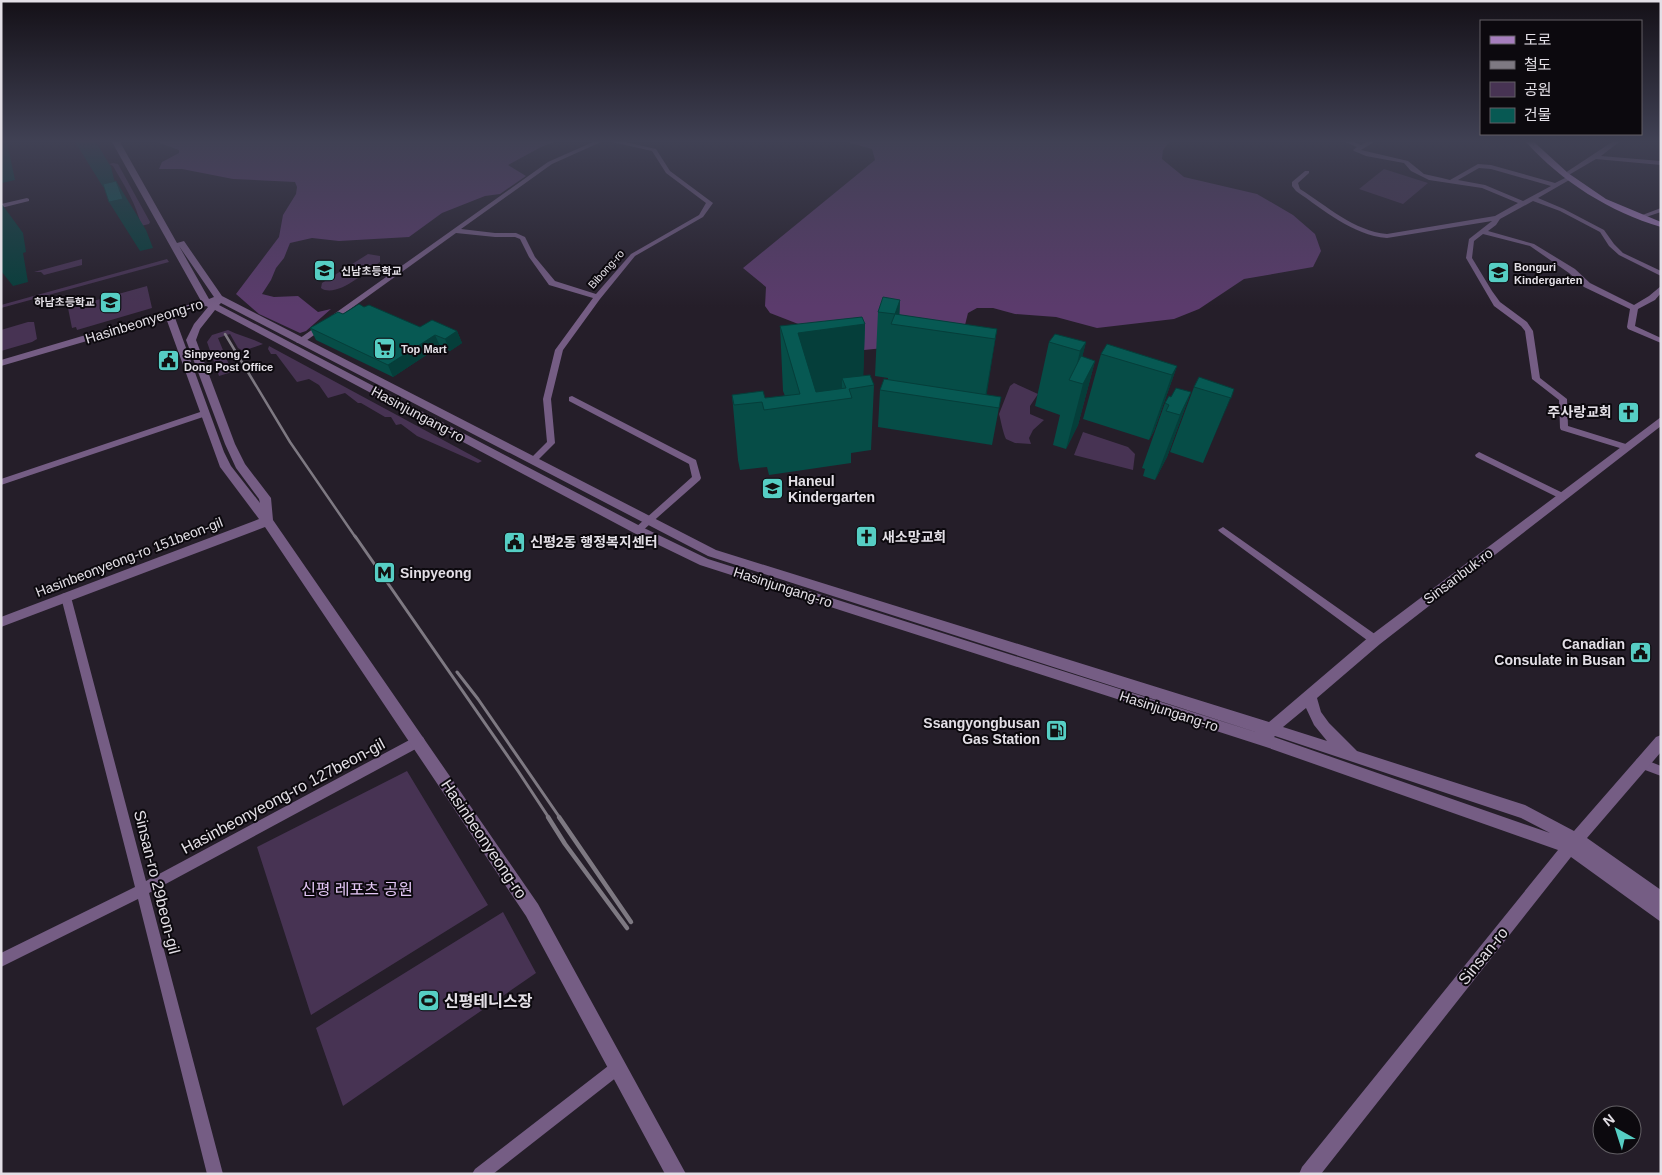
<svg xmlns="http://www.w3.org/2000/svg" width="1662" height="1175" viewBox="0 0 1662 1175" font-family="Helvetica,'Noto Sans KR',sans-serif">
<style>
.green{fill:#473353}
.forest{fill:#5b3b6c}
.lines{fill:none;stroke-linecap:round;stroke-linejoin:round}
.minor{fill:#755d84;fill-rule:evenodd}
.tertiary{fill:#755d84;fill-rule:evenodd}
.secondary{fill:#a67ebd;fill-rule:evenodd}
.rail-far2{stroke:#7e7982;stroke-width:2.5}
.rail-far1{stroke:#7e7982;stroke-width:3}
.rail{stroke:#7e7982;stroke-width:4.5}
.wall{fill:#064d47}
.shaded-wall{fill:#053e3a}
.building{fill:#075953;stroke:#053e3a}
.labels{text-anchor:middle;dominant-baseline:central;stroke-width:4;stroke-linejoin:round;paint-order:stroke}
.far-poi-label{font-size:11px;font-weight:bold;fill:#e3dfe6;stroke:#0c090e;text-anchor:start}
.far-street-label{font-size:11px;fill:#e3dfe6;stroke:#0c090e}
.street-label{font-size:14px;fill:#e3dfe6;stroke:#0c090e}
.poi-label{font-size:14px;font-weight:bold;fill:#e3dfe6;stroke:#0c090e;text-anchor:start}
.near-street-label{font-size:16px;fill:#e3dfe6;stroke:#0c090e}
.near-park-label{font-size:16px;fill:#e3c6f5;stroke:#0c090e}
.near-poi-label{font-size:16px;font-weight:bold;fill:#e3dfe6;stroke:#0c090e;text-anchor:start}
</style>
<rect width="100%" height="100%" fill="#251e29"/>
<!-- green -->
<path class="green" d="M 113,163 L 118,164 L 150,222 L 149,224 L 141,226 C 137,205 124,185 113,166 L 109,164 Z
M 1384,169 L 1428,183 L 1403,204 L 1359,189 Z
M 368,254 L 380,256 L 380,262 C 367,271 336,299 321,288 L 322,283 Z
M 82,259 L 82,265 L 44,275 L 41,272 L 34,272 Z
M 167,259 L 169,262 L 1,308 L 1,305 Z
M 147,286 L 152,308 L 77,330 L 76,327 L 72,328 L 68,308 Z
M 28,322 L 34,322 L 37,339 L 32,342 L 1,351 L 1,330 Z
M 228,330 C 240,336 252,338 263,344 L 243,351 L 238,348 L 230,334 L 218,338 L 232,372 L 219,376 L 207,342 L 212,335 Z
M 269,346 L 482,461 L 478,463 L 417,436 L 401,424 L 396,425 L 391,417 L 385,417 L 361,403 L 358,403 L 345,393 L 328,398 L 319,385 L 309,379 L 297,382 L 276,354 L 271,354 L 268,349 Z
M 1014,383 L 1038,394 L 1030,406 L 1030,414 L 1044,420 L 1033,430 L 1029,438 L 1031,444 L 1015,443 L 1006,439 C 1003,433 1001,421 999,414 L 1010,386 Z
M 1083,432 L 1128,447 L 1135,454 L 1133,470 L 1074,455 Z
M 407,771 L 488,905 L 311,1015 L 257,847 Z
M 503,912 L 536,973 L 343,1106 L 316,1028 Z"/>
<!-- forest -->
<path class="forest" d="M 157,142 L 554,142 L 541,147 L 508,165 L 526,176 L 500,194 L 485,196 L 442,213 L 409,237 L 339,241 L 312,238 L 290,243 L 284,258 L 276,268 L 271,280 L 262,294 L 274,297 L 298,296 L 318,312 L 331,309 L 306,331 L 300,333 L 259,314 L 236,294 L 279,237 L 283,215 L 296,194 L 297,187 L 295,182 L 233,179 L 182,169 L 159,169 L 162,162 L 179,153 L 179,150 Z
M 847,142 L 1169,142 L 1163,150 L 1162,159 L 1184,177 L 1257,194 L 1293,215 L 1315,234 L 1321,251 L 1313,267 L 1244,279 L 1199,309 L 1174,319 L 1097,328 L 1056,317 L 1015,314 L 993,308 L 977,308 L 968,313 L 965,325 L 904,346 L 834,353 L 824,334 L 770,313 L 765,306 L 766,287 L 743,268 L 875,160 L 872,149 Z"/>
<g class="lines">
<!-- minor -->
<path class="minor" d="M 593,142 L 601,142 L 552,164 L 461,229 L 495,233 L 516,233 L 525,237 L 535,257 L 555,281 L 596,294 L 631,254 L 699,215 L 706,203 L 666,173 L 652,151 L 612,142 L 625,142 L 656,149 L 670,171 L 713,203 L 703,217 L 635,256 L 600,299 L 563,350 L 551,399 L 555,443 L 536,462 L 533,463 L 529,460 L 547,442 L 543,399 L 555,350 L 593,298 L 549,285 L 529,257 L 520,239 L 515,237 L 495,237 L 456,233 L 303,343 L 297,343 L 296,341 L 548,162 Z
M 1345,142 L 1354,142 L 1361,145 L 1366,142 L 1374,142 L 1361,150 L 1408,161 L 1424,174 L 1442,178 L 1450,180 L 1478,164 L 1491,165 L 1555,183 L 1567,177 L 1571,177 L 1571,179 L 1538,198 L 1564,209 L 1604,230 L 1614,244 L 1623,253 L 1661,271 L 1661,276 L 1619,255 L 1609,246 L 1600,232 L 1560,211 L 1533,201 L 1500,219 L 1496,225 L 1488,231 L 1534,244 L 1575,269 L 1590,283 L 1634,305 L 1649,296 L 1661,286 L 1661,293 L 1655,300 L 1638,309 L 1635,326 L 1661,338 L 1661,343 L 1628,329 L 1627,327 L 1630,309 L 1584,287 L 1569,273 L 1530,246 L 1483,234 L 1474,241 L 1472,258 L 1492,291 L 1500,302 L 1527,322 L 1533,331 L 1540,378 L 1567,399 L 1568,426 L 1629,445 L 1630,447 L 1629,449 L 1623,449 L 1561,430 L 1560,428 L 1559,400 L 1532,379 L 1525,331 L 1521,326 L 1494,306 L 1466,258 L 1469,239 L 1492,221 L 1387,238 C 1352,235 1324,210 1296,191 L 1292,186 L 1292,182 L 1305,171 L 1309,171 L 1309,173 L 1298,183 L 1300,189 C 1327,206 1354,231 1387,234 L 1495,216 L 1518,203 L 1482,188 L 1429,180 L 1411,171 L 1404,163 L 1366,156 L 1354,151 L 1353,150 L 1357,147 ZM 1479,168 L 1491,169 L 1551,186 L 1523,201 L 1485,185 L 1458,180 Z
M 1612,142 L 1619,142 L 1601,156 L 1661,161 L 1661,165 L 1596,159 L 1567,176 L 1562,175 Z
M 27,198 L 29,199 L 29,201 L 1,208 L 1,204 Z
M 1661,208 L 1661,212 L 1640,219 L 1637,217 Z
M 572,396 L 696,460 L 701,478 L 700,480 L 641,532 L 635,532 L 633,530 L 635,528 L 692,477 L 689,464 L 569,401 L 569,397 Z
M 206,410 L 209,411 L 209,415 L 1,485 L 1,479 Z
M 1479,452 L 1565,494 L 1567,496 L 1565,498 L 1559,498 L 1476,457 L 1475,455 Z
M 1223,527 L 1379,637 L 1380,640 L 1379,643 L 1371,643 L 1220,532 L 1218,530 Z
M 66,593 L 70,594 L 71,597 L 146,881 L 415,737 L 419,736 L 423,737 L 425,741 L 423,745 L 149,893 L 223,1174 L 207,1174 L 138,899 L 1,967 L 1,953 L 135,887 L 61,597 L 62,594 Z
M 1641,758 L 1661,766 L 1661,776 L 1637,767 L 1635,763 L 1637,759 Z
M 617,1061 L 622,1063 L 624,1068 L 622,1073 L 493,1174 L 472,1174 L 475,1169 L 612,1063 Z"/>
<!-- tertiary -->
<path class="tertiary" d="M 112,142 L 120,142 L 177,243 L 184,241 L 222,296 L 716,550 L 1269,722 L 1370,636 L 1661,417 L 1661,426 L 1380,644 L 1317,698 L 1321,712 L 1329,723 L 1357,751 L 1525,805 L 1574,831 L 1656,737 L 1661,735 L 1661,752 L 1587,838 L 1661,890 L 1661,922 L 1571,857 L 1321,1174 L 1299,1174 L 1302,1167 L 1558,850 L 1266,747 L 700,565 L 634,533 L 215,310 L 200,329 L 196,340 L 235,444 L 245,464 L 271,498 L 273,520 L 538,904 L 686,1174 L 665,1174 L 526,916 L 265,527 L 1,627 L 1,617 L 259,519 L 220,467 L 166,318 L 1,366 L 1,360 L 201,301 ZM 179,246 L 214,297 L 209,299 ZM 221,303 L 708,556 L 1262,734 L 708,559 L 642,527 L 219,305 ZM 206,306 L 208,307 L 194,324 L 186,340 L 225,444 L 236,468 L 259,499 L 260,503 L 231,466 L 224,452 L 174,315 ZM 1306,708 L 1314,725 L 1327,741 L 1283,727 ZM 1275,736 L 1521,818 L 1550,833 L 1274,737 Z"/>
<!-- secondary -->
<path class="secondary" d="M 1526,142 L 1534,142 L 1568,173 L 1606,199 L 1661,222 L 1661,227 C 1610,212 1562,182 1526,142 Z"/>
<!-- rail-far2 -->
<path class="rail-far2" d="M 225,334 L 290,442 L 356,538"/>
<!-- rail-far1 -->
<path class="rail-far1" d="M 355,536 L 518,771 L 549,818
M 457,672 L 478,699 L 560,818"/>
<!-- rail -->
<path class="rail" d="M 548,817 L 565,844 L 627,928
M 559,817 L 631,922"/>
</g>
<!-- wall -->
<path class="wall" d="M 900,300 L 899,315 L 997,329 L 986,395 L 1001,397 L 992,445 L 878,427 L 880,390 L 888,380 L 888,378 L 875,376 L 878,312 Z
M 364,307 L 420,327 L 457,331 L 462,343 L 450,351 L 440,346 L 393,377 L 316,340 L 310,328 L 343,314 Z
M 865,324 L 863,376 L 874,385 L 871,450 L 851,453 L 851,463 L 769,475 L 767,467 L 740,470 L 738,460 L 732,395 L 765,398 L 785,396 L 783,391 L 780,326 Z
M 1049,342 L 1086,342 L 1082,357 L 1095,361 L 1078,425 L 1066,449 L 1053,445 L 1060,415 L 1035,406 Z
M 1101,354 L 1177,366 L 1154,431 L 1149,440 L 1083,419 Z
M 1194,387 L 1234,389 L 1203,463 L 1170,452 Z
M 1191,392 L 1167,457 L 1155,480 L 1143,476 L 1145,469 L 1142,468 L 1165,403 L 1171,397 Z"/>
<!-- shaded-wall -->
<path class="shaded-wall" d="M 1,142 L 7,142 L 15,180 L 2,183 Z
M 75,142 L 96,142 L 111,167 L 115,183 L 103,187 Z
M 116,181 L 146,230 L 153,248 L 140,251 L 109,202 Z
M 1,203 L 23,233 L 26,252 L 23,253 L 28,282 L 13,286 L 1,271 Z
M 900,300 L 899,325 L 895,314 Z
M 865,324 L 863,387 L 846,388 L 842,378 L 842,392 L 800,397 L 798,333 Z
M 997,329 L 987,393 L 984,403 L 995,339 Z
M 457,331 L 462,343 L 450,351 L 445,339 Z
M 435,335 L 440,346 L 393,377 L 388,365 Z
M 1086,342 L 1076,382 L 1073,381 L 1080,351 Z
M 1095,361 L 1078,425 L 1066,449 L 1083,384 Z
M 1177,366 L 1154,431 L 1149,440 L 1172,375 Z
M 1234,389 L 1207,454 L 1203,463 L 1231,398 Z
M 1191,392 L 1167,457 L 1155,480 L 1180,415 Z"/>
<!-- building -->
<path class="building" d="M 116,181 L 123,199 L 109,202 L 103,184 Z
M 883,297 L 900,300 L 895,314 L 997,329 L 995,339 L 891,324 L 895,314 L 878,312 Z
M 359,304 L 364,307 L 369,305 L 420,327 L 432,320 L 457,331 L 445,339 L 435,335 L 388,365 L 310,328 L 338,312 L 343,314 Z
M 862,317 L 865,324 L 798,333 L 816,392 L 846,388 L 842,378 L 870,375 L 874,385 L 849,389 L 852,398 L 764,410 L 762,402 L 734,405 L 732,395 L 763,391 L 765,398 L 800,394 L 780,326 Z
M 1055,334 L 1086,342 L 1080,351 L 1049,342 Z
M 1107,344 L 1177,366 L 1172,375 L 1101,354 Z
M 1081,356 L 1095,361 L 1083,384 L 1069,380 Z
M 1199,377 L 1234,389 L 1231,398 L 1194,387 Z
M 884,379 L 1001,397 L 999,408 L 880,390 Z
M 1176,388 L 1191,392 L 1180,415 L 1166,411 L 1169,405 L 1165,403 L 1169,396 L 1171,397 Z"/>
<!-- sky -->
<linearGradient id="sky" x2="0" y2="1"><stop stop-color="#141017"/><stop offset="0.46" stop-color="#404154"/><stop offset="1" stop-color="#404154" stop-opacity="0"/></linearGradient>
<rect width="1662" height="307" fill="url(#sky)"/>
<!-- icons -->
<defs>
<symbol id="school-square" viewBox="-11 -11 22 22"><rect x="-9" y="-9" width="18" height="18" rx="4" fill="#56cec4" stroke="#0c090e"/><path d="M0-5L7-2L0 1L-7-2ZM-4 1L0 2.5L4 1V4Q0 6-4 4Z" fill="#111"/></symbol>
<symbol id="supermarket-square" viewBox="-11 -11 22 22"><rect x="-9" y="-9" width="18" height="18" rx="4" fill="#56cec4" stroke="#0c090e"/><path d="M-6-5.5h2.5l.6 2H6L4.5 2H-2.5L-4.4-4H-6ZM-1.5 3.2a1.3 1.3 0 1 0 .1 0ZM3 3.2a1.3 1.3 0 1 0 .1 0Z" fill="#111"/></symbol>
<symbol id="civic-square" viewBox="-11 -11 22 22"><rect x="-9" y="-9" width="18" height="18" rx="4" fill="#56cec4" stroke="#0c090e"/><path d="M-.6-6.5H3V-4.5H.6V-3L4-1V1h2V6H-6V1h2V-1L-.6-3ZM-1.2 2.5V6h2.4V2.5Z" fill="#111"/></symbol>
<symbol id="church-square" viewBox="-11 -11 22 22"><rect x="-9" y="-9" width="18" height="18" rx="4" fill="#56cec4" stroke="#0c090e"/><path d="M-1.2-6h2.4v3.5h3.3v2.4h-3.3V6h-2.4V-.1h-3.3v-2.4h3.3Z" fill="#111"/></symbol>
<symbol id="metro-square" viewBox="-11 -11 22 22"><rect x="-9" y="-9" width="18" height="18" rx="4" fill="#56cec4" stroke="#0c090e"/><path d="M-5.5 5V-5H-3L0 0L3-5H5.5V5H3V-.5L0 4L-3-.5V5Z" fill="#111"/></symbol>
<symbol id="fuel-square" viewBox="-11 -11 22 22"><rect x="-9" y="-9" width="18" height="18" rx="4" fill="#56cec4" stroke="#0c090e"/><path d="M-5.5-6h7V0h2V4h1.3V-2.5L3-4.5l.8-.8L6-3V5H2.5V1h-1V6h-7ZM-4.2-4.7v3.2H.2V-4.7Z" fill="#111"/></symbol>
<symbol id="stadium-square" viewBox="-11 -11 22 22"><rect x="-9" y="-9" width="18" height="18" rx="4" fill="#56cec4" stroke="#0c090e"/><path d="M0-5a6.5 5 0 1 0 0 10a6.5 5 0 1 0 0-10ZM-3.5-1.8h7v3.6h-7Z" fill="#111"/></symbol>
</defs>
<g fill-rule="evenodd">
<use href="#school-square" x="312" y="258" width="25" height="25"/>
<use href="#school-square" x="1486" y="260" width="25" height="25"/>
<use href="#school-square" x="98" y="290" width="25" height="25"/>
<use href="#supermarket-square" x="372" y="336" width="25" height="25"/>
<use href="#civic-square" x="156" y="348" width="25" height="25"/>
<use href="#church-square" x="1616" y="400" width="25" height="25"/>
<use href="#school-square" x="760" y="476" width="25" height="25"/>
<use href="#church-square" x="854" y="524" width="25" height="25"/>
<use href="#civic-square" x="502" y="530" width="25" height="25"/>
<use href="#metro-square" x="372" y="560" width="25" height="25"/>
<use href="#civic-square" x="1628" y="640" width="25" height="25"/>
<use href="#fuel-square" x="1044" y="718" width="25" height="25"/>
<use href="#stadium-square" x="416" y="988" width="25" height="25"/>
</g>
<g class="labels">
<!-- far-poi labels -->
<g class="far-poi-label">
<text x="1514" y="267">Bonguri<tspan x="1514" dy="13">Kindergarten</tspan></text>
<text x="341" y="271">신남초등학교</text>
<text x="95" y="302" text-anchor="end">하남초등학교</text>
<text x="401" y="349">Top Mart</text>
<text x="184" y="354">Sinpyeong 2<tspan x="184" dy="13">Dong Post Office</tspan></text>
</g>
<!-- far-street labels -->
<g class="far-street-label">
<text transform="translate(606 269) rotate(-48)">Bibong-ro</text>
</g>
<!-- street labels -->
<g class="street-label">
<text transform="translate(144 321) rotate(-17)">Hasinbeonyeong-ro</text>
<text transform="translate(418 414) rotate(28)">Hasinjungang-ro</text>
<text transform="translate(129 557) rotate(-21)">Hasinbeonyeong-ro 151beon-gil</text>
<text transform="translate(1458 576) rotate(-37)">Sinsanbuk-ro</text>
<text transform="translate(783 587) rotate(18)">Hasinjungang-ro</text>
<text transform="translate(1169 711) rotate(18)">Hasinjungang-ro</text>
</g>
<!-- poi labels -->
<g class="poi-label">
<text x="1612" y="412" text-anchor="end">주사랑교회</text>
<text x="788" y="481">Haneul<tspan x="788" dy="16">Kindergarten</tspan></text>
<text x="882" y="537">새소망교회</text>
<text x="530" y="542">신평2동 행정복지센터</text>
<text x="400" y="573">Sinpyeong</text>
<text x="1625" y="644" text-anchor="end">Canadian<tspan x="1625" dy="16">Consulate in Busan</tspan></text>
<text x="1040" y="723" text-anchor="end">Ssangyongbusan<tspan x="1040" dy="16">Gas Station</tspan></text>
</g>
<!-- near-street labels -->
<g class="near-street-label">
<text transform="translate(283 796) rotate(-28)">Hasinbeonyeong-ro 127beon-gil</text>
<text transform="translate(484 839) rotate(56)">Hasinbeonyeong-ro</text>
<text transform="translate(157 882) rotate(76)">Sinsan-ro 29beon-gil</text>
<text transform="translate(1483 956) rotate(-51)">Sinsan-ro</text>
</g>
<!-- near-park labels -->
<g class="near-park-label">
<text x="357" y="889">신평 레포츠 공원</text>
</g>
<!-- near-poi labels -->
<g class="near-poi-label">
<text x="444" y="1001">신평테니스장</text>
</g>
</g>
<!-- border -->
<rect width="1662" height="1175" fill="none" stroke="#e3dfe6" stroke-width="5"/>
<!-- legend -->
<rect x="1480" y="20" width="162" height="115" fill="#0c090e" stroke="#625f64"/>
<rect x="1490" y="36" width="25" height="8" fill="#a67ebd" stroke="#625f64"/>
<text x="1524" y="45" font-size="15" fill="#e3dfe6">도로</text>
<rect x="1490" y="61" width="25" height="8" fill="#7e7982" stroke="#625f64"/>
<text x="1524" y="70" font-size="15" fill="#e3dfe6">철도</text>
<rect x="1490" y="82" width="25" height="15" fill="#473353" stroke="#625f64"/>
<text x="1524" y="95" font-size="15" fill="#e3dfe6">공원</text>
<rect x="1490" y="108" width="25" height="15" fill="#075953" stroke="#625f64"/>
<text x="1524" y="120" font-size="15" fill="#e3dfe6">건물</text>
<!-- north arrow -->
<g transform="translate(1617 1130) rotate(321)"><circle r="24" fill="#0c090e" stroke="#625f64"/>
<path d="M0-4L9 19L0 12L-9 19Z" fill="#56cec4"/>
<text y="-8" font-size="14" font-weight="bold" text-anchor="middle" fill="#e3dfe6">N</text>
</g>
</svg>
